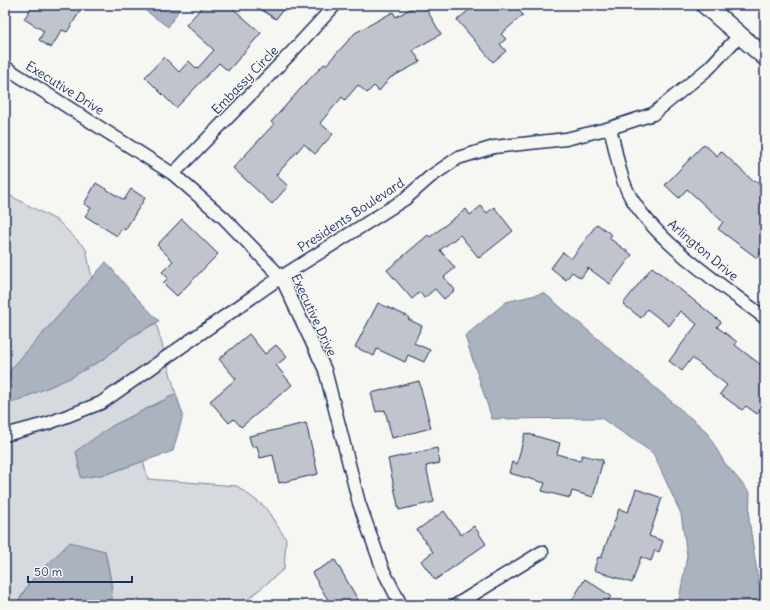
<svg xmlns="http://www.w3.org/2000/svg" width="770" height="610" viewBox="0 0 770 610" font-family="Delius,sans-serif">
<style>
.green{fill:#d6d9dd;stroke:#78849e}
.water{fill:#abb2c0;stroke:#717e99}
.building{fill:#c0c4cd;stroke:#1b2f5e}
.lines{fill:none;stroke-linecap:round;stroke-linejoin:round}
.street-casing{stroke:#1b2f5e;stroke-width:15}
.secondary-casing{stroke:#1b2f5e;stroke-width:20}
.street{stroke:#f6f6f2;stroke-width:12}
.secondary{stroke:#f6f6f2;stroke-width:17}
.labels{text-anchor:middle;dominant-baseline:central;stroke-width:3;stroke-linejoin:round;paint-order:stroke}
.street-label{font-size:13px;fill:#1b2f5e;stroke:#f6f6f2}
</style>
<rect width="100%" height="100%" fill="#f6f6f2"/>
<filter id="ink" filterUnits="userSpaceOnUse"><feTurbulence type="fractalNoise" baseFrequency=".025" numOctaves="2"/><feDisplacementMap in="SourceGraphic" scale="8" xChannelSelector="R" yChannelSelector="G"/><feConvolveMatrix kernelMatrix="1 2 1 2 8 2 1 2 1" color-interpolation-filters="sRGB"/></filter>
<g filter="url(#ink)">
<!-- green -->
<path class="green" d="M 5,193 L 58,221 L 86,249 L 92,279 L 5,376 Z
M 156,323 L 176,394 L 112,426 L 107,474 L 143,461 L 148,479 L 237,486 L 265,507 L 286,539 L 284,569 L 241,605 L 112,605 L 111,582 L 105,551 L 29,583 L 16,605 L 5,605 L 5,401 L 14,402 L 104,359 L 129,338 Z"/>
<!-- water -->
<path class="water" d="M 138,5 L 182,5 L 168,27 Z
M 106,262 L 132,293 L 159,321 L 129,338 L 104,359 L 68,379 L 14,402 L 5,401 L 5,376 Z
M 544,293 L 706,431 L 724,462 L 750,493 L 749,520 L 762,605 L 678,605 L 687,556 L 681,514 L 653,453 L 601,418 L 492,419 L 465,336 L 506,302 Z
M 176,394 L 183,415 L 173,451 L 107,474 L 81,478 L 76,451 L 112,426 Z
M 70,542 L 105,551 L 111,582 L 112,605 L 16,605 L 29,583 Z"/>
<!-- building -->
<path class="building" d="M 33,5 L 84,5 L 67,32 L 62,30 L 51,48 L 39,40 L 44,31 L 24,19 Z
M 204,5 L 229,5 L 261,33 L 228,71 L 219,63 L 176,108 L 145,77 L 164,57 L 179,72 L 189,61 L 197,69 L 214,50 L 186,25 Z
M 254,5 L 286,5 L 276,19 Z
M 417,5 L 424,5 L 441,34 L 413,50 L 420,62 L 390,78 L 379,91 L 374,86 L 367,93 L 358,85 L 345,100 L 342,97 L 320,123 L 333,134 L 315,154 L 304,144 L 276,175 L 288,186 L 272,204 L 233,168 L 274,124 L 271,122 L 304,85 L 324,64 L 326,65 L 355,33 L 393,12 L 396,17 Z
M 475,5 L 514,5 L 523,15 L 501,34 L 506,39 L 500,44 L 506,51 L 493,62 L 457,20 Z
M 704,144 L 717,156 L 721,151 L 754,182 L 755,181 L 765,189 L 765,247 L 757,258 L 718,229 L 723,222 L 687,189 L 679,198 L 665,185 Z
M 96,183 L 124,200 L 131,189 L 145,198 L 125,230 L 122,228 L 117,236 L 85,216 L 91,208 L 84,204 Z
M 481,206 L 487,213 L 494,207 L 513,231 L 479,258 L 460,235 L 440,250 L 455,268 L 444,277 L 455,290 L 444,299 L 435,289 L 424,298 L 420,292 L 412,299 L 387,270 L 428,235 L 430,237 L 466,209 L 470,215 Z
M 182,219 L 218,254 L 177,296 L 163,283 L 168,278 L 162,272 L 173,261 L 157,245 Z
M 597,224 L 612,235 L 609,238 L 632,255 L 610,284 L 588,268 L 581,278 L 572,272 L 566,280 L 551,268 L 563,252 L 571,259 Z
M 652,267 L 721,322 L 717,327 L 737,342 L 735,345 L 765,368 L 765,403 L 757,414 L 746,406 L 742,410 L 720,394 L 727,385 L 692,358 L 682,371 L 669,361 L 697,324 L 680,311 L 669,326 L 647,309 L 641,318 L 623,304 Z
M 378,303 L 409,317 L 408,319 L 422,326 L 414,343 L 430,350 L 424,362 L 408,355 L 405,362 L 377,349 L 374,356 L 355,347 Z
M 249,334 L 265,354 L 276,345 L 287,357 L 276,365 L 292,385 L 241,427 L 234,419 L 229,423 L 210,401 L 236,379 L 219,359 Z
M 419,381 L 431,428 L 392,438 L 385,410 L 376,412 L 371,393 Z
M 306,423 L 318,474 L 279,483 L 273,455 L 260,458 L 257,446 L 252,447 L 249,436 Z
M 525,433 L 560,443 L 557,454 L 580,461 L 582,455 L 603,460 L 593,497 L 572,491 L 570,498 L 542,491 L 545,483 L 509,473 L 512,462 L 517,464 Z
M 437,448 L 440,463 L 426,466 L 434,502 L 399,510 L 388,459 Z
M 636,489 L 662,498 L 649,536 L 663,541 L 659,552 L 655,550 L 651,561 L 641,557 L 632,583 L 594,570 L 598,557 L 601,558 L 619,509 L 628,512 Z
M 444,511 L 461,535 L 474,526 L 486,544 L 435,580 L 421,561 L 433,552 L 417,530 Z
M 335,560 L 361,605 L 331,605 L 312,573 Z
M 585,579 L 611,596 L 606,605 L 569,605 Z"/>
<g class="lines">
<defs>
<path id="street" d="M 5,67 L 173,174 L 224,218 L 281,277 L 325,370 L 359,503 L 383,570 L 401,605
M 610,128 C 616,150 619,176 630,196 C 658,244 721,284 765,318
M 173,174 L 289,55 L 335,5
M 5,435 L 49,423 L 101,403 L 281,277 L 405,199 L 430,177 L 458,158 L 494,147 L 566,139 L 610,128 L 653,114 L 709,68 L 739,36
M 456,605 L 542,552"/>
<path id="secondary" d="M 705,5 L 765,57"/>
</defs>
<!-- street casing -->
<use href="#street" class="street-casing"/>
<!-- secondary casing -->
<use href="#secondary" class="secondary-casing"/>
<!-- street -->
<use href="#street" class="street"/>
<!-- secondary -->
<use href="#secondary" class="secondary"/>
</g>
</g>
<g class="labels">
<!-- street labels -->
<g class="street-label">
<text transform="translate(245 80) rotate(-46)">Embassy Circle</text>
<text transform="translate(65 88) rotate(32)">Executive Drive</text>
<text transform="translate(351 215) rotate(-33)">Presidents Boulevard</text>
<text transform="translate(703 250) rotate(40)">Arlington Drive</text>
<text transform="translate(314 315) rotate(65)">Executive Drive</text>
</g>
</g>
<!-- margin -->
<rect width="770" height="610" fill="none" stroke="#f6f6f2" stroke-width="20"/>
<rect x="10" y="10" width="750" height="590" fill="none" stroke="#1b2f5e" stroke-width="1.5" filter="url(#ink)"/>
<!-- scale -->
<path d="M28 576v6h104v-6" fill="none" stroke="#1b2f5e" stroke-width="2"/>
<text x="34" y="576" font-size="12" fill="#1b2f5e" stroke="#f6f6f2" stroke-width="3" paint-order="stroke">50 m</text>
</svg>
